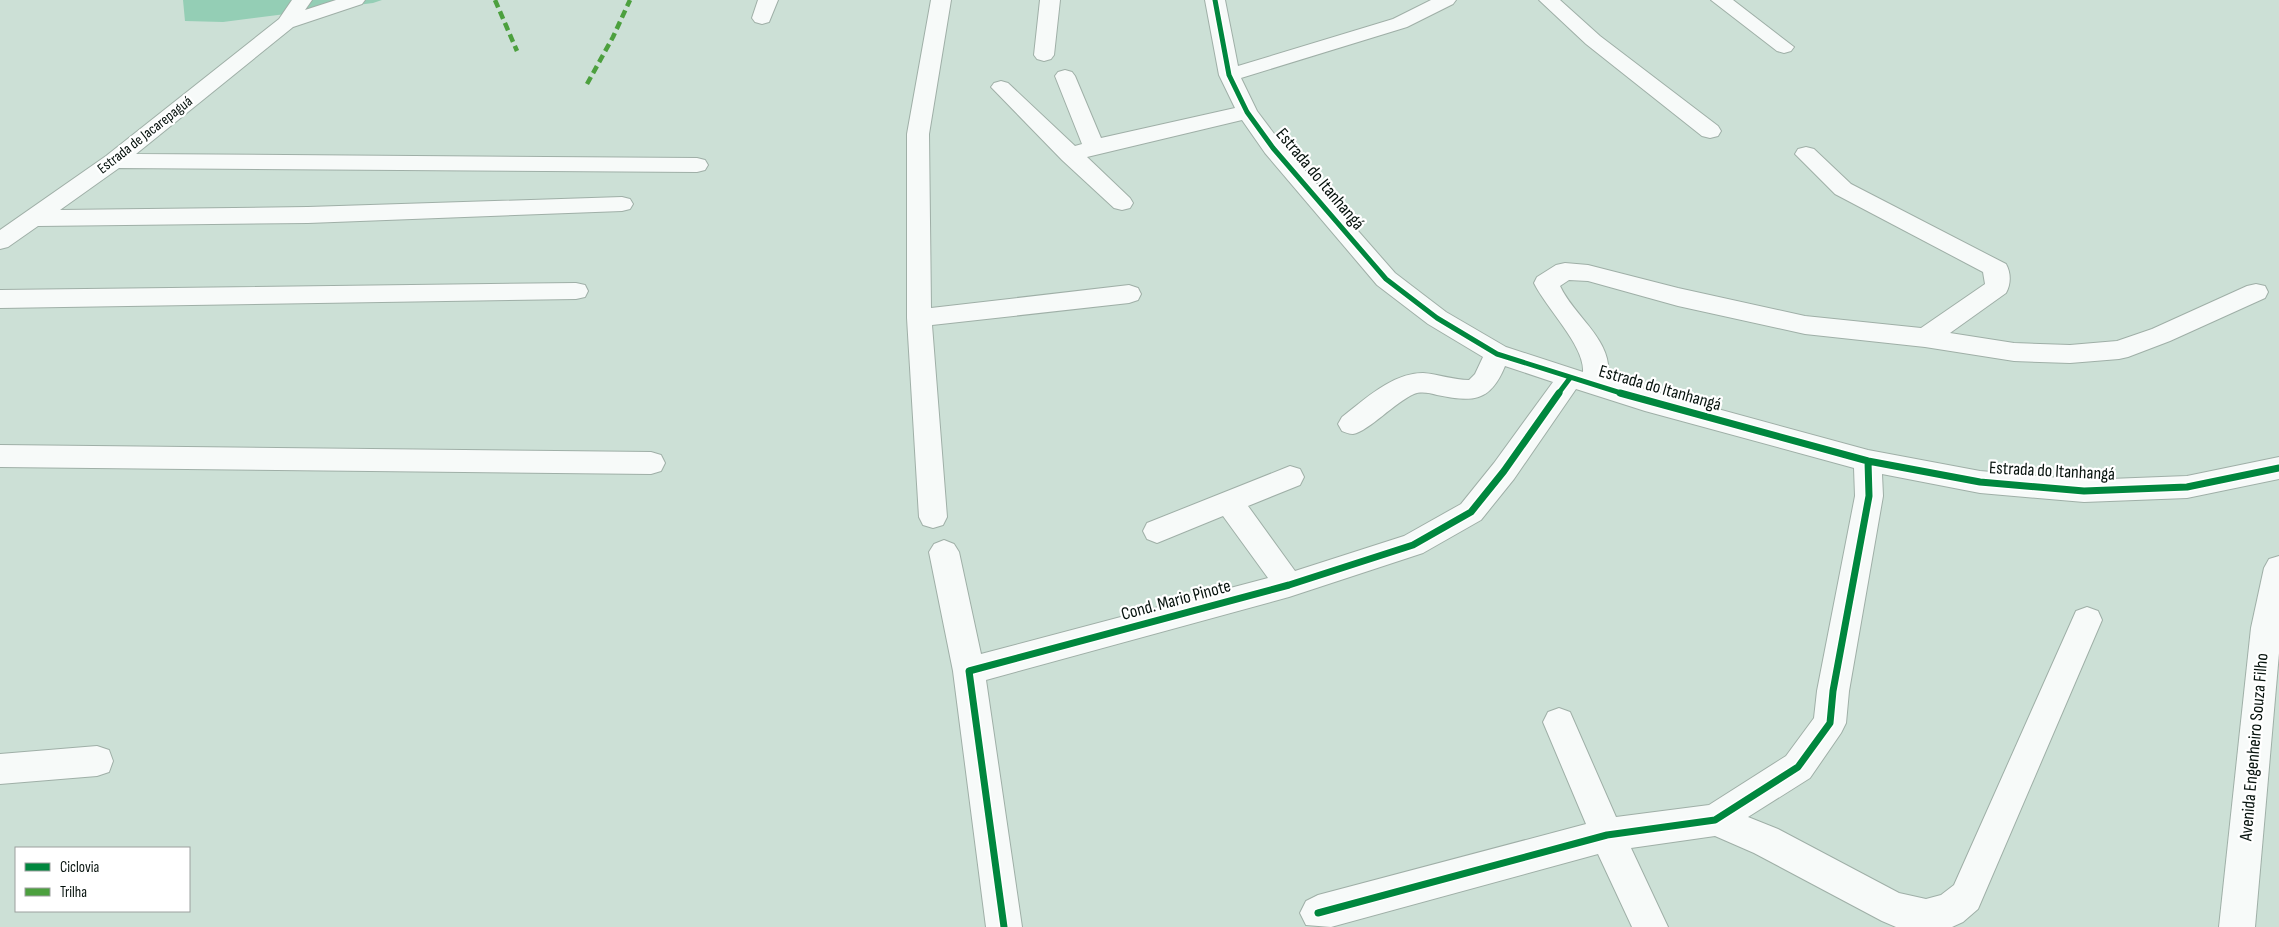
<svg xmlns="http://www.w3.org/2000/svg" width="2279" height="927" viewBox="0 0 2279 927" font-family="'Sofia Sans Condensed',sans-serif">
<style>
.forest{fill:#94ceb5}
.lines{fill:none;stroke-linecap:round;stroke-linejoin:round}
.minor-casing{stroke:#9fafa7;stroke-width:2}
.major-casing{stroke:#9fafa7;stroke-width:2}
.minor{fill:#f7faf9;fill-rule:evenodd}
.major{fill:#f7faf9;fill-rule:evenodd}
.quiet{stroke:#4ca03e;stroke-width:4.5;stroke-dasharray:8 4.5;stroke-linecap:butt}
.cycleway-far1-casing{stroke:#fff;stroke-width:8}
.cycleway-casing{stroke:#fff;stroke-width:10}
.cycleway-far1{stroke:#00873e;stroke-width:5}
.cycleway{stroke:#00873e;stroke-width:7}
.labels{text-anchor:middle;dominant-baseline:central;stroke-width:4.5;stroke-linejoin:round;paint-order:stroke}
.far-street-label{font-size:15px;fill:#06120d;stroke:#fff}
.street-label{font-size:18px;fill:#06120d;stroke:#fff}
</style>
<rect width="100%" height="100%" fill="#cce0d6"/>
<!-- forest -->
<path class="forest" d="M 183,0 L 382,0 L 373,3 L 223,22 L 185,21 Z"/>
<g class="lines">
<defs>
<path id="minor" d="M 292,0 L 312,0 L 305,10 L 336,0 L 365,0 L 362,4 L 293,27 L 136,154 L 697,158 L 705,160 L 708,165 L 705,170 L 697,172 L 119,168 L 60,210 L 308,207 L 622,197 L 630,199 L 633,204 L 630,209 L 622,211 L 308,223 L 38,226 L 8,247 L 0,249 L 0,230 L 106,156 L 279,19 Z
M 758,0 L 778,0 L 769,22 L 762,24 L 755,22 L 752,18 Z
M 931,0 L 951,0 L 929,134 L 931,308 L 1129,285 L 1138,288 L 1141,294 L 1138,300 L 1129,303 L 932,325 L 947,517 L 943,525 L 933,528 L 923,525 L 919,517 L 907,318 L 907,134 Z
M 1040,0 L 1060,0 L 1054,55 L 1051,59 L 1044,61 L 1037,59 L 1034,55 Z
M 1205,0 L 1225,0 L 1238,66 L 1393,19 L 1431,0 L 1456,0 L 1453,4 L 1407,27 L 1241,78 L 1257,111 L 1281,143 L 1395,273 L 1446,312 L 1506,347 L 1583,372 C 1585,346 1546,308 1534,283 L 1537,277 L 1556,265 L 1565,263 L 1588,265 L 1678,288 L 1805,316 L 1921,328 L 1985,284 L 1983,272 L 1835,194 L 1795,154 L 1798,149 L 1806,147 L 1814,149 L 1851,184 L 2006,264 C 2011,273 2011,284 2006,293 L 1950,333 L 2014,343 L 2070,345 L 2117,341 L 2152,329 L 2247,286 L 2256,284 L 2265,286 L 2268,292 L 2265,298 L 2170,341 L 2128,357 L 2119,359 L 2070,363 L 2014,361 L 1925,347 L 1805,334 L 1678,306 L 1588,281 L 1569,280 L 1560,286 C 1575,318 1614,340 1608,379 L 1868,450 L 1980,471 L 2084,480 L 2187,476 L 2279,457 L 2279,479 L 2187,498 L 2084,502 L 1980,493 L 1882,474 L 1883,496 L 1849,691 L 1846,723 L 1841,733 L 1810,778 L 1748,817 L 1778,829 L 1899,893 L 1926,899 L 1941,895 L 1954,885 L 2076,611 L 2087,607 L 2098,611 L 2102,620 L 1978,909 L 1963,922 L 1952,927 L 1896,927 L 1882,921 L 1754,853 L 1715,836 L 1631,848 L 1668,927 L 1632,927 L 1598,854 L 1331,927 L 1306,925 L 1300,913 L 1306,901 L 1318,895 L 1586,824 L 1543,722 L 1548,712 L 1559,708 L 1570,712 L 1616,817 L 1709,805 L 1786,756 L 1814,718 L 1817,691 L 1855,496 L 1854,468 L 1645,411 L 1576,389 L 1514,479 L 1481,520 L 1423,553 L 1289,597 L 986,680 L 1022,927 L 986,927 L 953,671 L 929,552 L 934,544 L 944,540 L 954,544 L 959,552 L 981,654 L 1268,578 L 1223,516 L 1157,543 L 1147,539 L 1143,531 L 1147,523 L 1290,466 L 1300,469 L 1304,477 L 1300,485 L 1248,506 L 1295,571 L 1404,536 L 1461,504 L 1494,463 L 1553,382 L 1505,366 C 1490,403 1472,402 1437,395 C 1430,393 1421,391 1414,394 C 1395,402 1369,431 1353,434 C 1349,434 1345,432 1342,431 L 1338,424 L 1342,417 C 1364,400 1392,373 1423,373 C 1438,374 1453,380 1469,380 L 1475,374 L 1483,357 L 1428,324 L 1377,285 L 1265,153 L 1242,120 L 1087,157 L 1130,198 L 1133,203 L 1130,208 L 1122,210 L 1114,208 L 1062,160 L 991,87 L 994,83 L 1001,81 L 1008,83 L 1075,146 L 1082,144 L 1055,76 L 1058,72 L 1065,70 L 1072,72 L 1075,76 L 1101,138 L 1235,108 L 1219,75 Z
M 1539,0 L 1560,0 L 1600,36 L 1718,126 L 1721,131 L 1718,136 L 1710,138 L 1702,136 L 1586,44 Z
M 1711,0 L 1733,0 L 1794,47 L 1791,51 L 1784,53 L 1777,51 Z
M 576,283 L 585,285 L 588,291 L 585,297 L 576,299 L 0,308 L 0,290 Z
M 0,445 L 651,452 L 661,455 L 665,463 L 661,471 L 651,474 L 0,467 Z
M 97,746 L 109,750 L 113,761 L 109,772 L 97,776 L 0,784 L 0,754 Z"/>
<path id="major" d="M 2279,556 L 2279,653 L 2255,927 L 2219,927 L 2251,628 L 2264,568 L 2269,559 Z"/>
</defs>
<!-- minor casing -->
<use href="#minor" class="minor-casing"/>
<!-- major casing -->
<use href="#major" class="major-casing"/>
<!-- minor -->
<use href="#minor" class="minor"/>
<!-- major -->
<use href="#major" class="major"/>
<!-- quiet -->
<path class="quiet" d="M 495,0 L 517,51
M 587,84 L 613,37 L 630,0"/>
<defs>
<path id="cycleway-far1" d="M 1215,0 L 1229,75 L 1247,112 L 1273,148 L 1386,279 L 1437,318 L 1497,354 L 1624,394
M 1558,394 L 1570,378"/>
<path id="cycleway" d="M 1620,393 L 1868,461 L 1980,482 L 2084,491 L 2187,487 L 2279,468
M 1318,913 L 1607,835 L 1715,820 L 1798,767 L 1830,723 L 1833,691 L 1869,496 L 1868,461
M 1004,927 L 969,671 L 1289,585 L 1413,545 L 1471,512 L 1504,471 L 1559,393"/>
</defs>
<!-- cycleway-far1 casing -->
<use href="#cycleway-far1" class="cycleway-far1-casing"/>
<!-- cycleway casing -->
<use href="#cycleway" class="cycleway-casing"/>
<!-- cycleway-far1 -->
<use href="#cycleway-far1" class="cycleway-far1"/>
<!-- cycleway -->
<use href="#cycleway" class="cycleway"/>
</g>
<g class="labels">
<!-- far-street labels -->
<g class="far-street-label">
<text transform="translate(145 135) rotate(-38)">Estrada de Jacarepaguá</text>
</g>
<!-- street labels -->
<g class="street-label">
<text transform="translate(1320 179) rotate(50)">Estrada do Itanhangá</text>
<text transform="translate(1660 388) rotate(16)">Estrada do Itanhangá</text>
<text transform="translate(2052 471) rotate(3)">Estrada do Itanhangá</text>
<text transform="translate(1176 600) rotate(-15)">Cond. Mario Pinote</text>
<text transform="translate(2254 747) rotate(-85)">Avenida Engenheiro Souza Filho</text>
</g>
</g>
<!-- legend -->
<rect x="15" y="847" width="175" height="65" fill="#ffffff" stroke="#9ba09e"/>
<rect x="25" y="863" width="25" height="8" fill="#00873e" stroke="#9ba09e"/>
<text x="60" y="872" font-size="15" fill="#06120d">Ciclovia</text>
<rect x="25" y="888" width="25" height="8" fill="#4ca03e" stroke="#9ba09e"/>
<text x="60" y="897" font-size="15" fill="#06120d">Trilha</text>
</svg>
